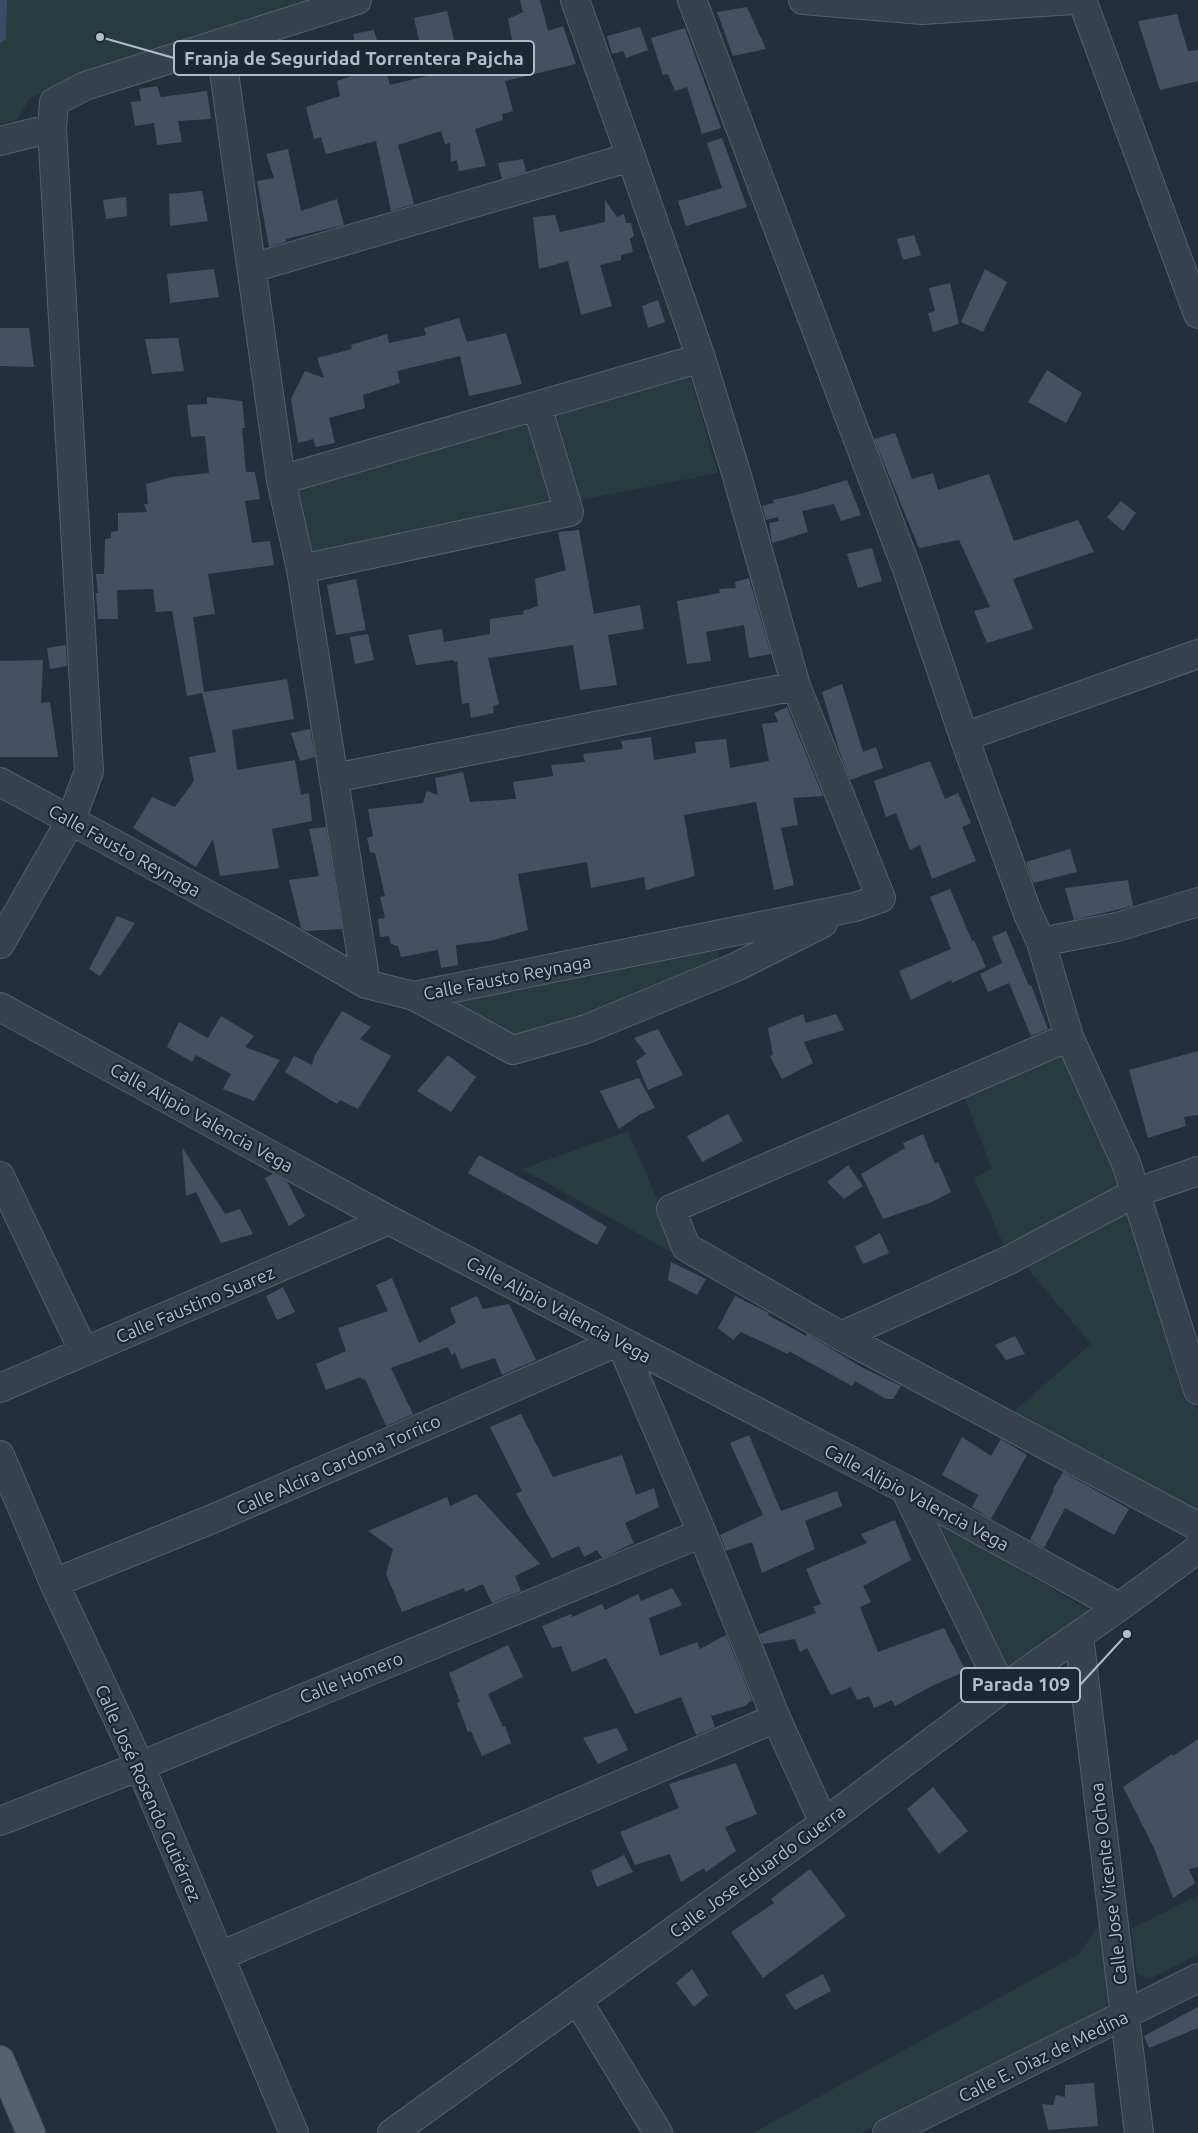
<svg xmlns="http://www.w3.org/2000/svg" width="1198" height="2133" viewBox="0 0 1198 2133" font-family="Ubuntu,sans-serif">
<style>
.green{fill:#263c3f}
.water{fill:#394c67}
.building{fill:#455162}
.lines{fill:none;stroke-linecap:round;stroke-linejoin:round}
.minor-casing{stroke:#565f6c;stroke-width:30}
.major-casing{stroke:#414a57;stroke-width:30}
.minor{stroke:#38414e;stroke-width:28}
.major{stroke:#56606e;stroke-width:28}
.labels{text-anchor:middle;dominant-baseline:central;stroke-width:4.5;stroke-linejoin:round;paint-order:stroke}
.street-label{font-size:18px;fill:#b4bcc9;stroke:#1d2633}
.leader{fill:none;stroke:#b4bcc9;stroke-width:2}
.callout-dot{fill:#b4bcc9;stroke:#1d2633;stroke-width:2}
.callout{fill:#1d2633;stroke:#b4bcc9;stroke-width:2}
.callout-label{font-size:19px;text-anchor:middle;font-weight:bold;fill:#b4bcc9}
</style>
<rect width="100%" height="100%" fill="#242f3e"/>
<!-- green -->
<path class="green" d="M 0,0 L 315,0 L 83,75 L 30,98 L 17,120 L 0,124 Z
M 689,373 L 718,473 L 307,554 L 295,487 Z
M 710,947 L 718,952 L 719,960 L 550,1033 L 511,1039 L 452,1003 L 457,998 Z
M 1064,1045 L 1123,1191 L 1006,1250 L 974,1178 L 992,1169 L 962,1091 Z
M 628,1131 L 682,1258 L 522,1169 Z
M 1125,1208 L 1181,1373 L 1198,1410 L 1198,1516 L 1013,1412 L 1091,1344 L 1023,1263 Z
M 939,1523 L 1090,1611 L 1007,1668 Z
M 1198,1895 L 1198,1955 L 1149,1979 L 1137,1973 L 1131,1929 Z
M 1101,1922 L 1115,1992 L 1105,2007 L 861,2133 L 753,2133 L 1079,1954 Z"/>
<!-- water -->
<path class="water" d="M 0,0 L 7,0 L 6,39 L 0,43 Z"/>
<!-- building -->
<path class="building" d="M 520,0 L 540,0 L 548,31 L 563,26 L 576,64 L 505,81 L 513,111 L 502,114 L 503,120 L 475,129 L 486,166 L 459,171 L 457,160 L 451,162 L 450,143 L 445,144 L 441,131 L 398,145 L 414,204 L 391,211 L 376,141 L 326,154 L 321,137 L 314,139 L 306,107 L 340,96 L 337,81 L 361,73 L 353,34 L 374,30 L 390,85 L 427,76 L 414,18 L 447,11 L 459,60 L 514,50 L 508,19 L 523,12 Z
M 747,7 L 766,49 L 733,56 L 717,12 Z
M 1177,14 L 1188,51 L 1198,50 L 1198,81 L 1160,90 L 1138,21 Z
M 640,27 L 648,50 L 626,58 L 623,51 L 612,54 L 607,36 Z
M 685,28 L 721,128 L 702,134 L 687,87 L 675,91 L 668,74 L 663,75 L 651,38 Z
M 157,86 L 161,97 L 207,91 L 211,119 L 178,121 L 182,142 L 157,145 L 154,123 L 135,126 L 131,102 L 141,101 L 139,89 Z
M 722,138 L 747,207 L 686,226 L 678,201 L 722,188 L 707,143 Z
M 288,149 L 301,211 L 337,199 L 344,225 L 286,239 L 287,241 L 269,247 L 257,181 L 274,178 L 266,154 Z
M 523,159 L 526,172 L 502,179 L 498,163 Z
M 202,191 L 208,221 L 170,226 L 169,194 Z
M 126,197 L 127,216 L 106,219 L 103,200 Z
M 605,200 L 617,217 L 624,214 L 626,223 L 631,223 L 634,236 L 630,239 L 633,252 L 621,255 L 621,260 L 600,265 L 612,306 L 581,315 L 568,261 L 539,269 L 533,217 L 555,215 L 560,232 L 605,222 Z
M 914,235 L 921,255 L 903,260 L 897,239 Z
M 214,269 L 219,297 L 170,303 L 167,274 Z
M 985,269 L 1007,282 L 983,332 L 961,322 Z
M 950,283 L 959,324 L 933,332 L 928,313 L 935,311 L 929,288 Z
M 658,300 L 665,322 L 648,328 L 642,306 Z
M 459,318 L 467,342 L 506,333 L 522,384 L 469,396 L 460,356 L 397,371 L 400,383 L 363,395 L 365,408 L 329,418 L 335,443 L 316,447 L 313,439 L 298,443 L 291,399 L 305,371 L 324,378 L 317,358 L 352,349 L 351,345 L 387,334 L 389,343 L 426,335 L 424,328 Z
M 0,328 L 29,328 L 34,367 L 0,366 Z
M 178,338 L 184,371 L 152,374 L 145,339 Z
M 1047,370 L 1082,393 L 1066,423 L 1028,402 Z
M 207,397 L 242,401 L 245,428 L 242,428 L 246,472 L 255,472 L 260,499 L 245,501 L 252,543 L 270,541 L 274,565 L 208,574 L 215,614 L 193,617 L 204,692 L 287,679 L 294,719 L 232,730 L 237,770 L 295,760 L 301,795 L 309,793 L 312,821 L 272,829 L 279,868 L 220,876 L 213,839 L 196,867 L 133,828 L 152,797 L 175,807 L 194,781 L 189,757 L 216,752 L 202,693 L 187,696 L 172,611 L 156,612 L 153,589 L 117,590 L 118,619 L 98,619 L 96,593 L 98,593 L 96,574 L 104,574 L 105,539 L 111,538 L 111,532 L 118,531 L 118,513 L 147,512 L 144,504 L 148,504 L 146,484 L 172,477 L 209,473 L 205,436 L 191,437 L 187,405 L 207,404 Z
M 895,433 L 912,479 L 933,473 L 938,490 L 989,474 L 1014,541 L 1078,520 L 1094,552 L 1013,579 L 1033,629 L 987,643 L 974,611 L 990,607 L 959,540 L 919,548 L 874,439 Z
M 847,480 L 861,515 L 841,521 L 834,504 L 802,511 L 808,532 L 772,543 L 769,523 L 779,521 L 778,517 L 766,520 L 762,506 L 774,503 L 773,500 L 800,494 Z
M 1121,501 L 1136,513 L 1123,531 L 1107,517 Z
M 579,530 L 594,614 L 640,605 L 644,629 L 608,635 L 617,685 L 580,690 L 573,645 L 488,658 L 499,704 L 493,706 L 494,713 L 471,718 L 469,703 L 462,704 L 457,661 L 454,662 L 454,660 L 416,665 L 408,635 L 442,629 L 444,642 L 490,634 L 490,619 L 524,614 L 523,611 L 538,606 L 535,579 L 566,570 L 558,532 Z
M 872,548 L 882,581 L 858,588 L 847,554 Z
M 749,578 L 771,654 L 749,658 L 744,625 L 706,632 L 711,661 L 687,664 L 677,601 L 720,593 L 719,589 L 736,588 L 735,582 Z
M 356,579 L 366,630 L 336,635 L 327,585 Z
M 368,634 L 374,660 L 355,664 L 350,637 Z
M 66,645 L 67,666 L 50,669 L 47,648 Z
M 43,660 L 41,703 L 50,702 L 58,757 L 0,757 L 0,661 Z
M 842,684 L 863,752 L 876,747 L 883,768 L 850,780 L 839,750 L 822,692 Z
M 787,707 L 823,796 L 793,798 L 798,825 L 781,828 L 794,885 L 774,890 L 756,802 L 684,815 L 695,876 L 646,890 L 644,877 L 591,888 L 587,862 L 518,874 L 528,930 L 490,941 L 456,945 L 458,965 L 441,968 L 438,950 L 401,957 L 398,946 L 391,944 L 389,936 L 380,937 L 378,919 L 385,918 L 380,897 L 385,896 L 375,853 L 370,852 L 367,838 L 373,836 L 368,809 L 423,803 L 427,791 L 438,795 L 435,778 L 463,772 L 470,802 L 516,799 L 513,782 L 553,776 L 551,765 L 585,762 L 583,754 L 623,749 L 621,741 L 651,737 L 654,760 L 696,753 L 695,742 L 726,739 L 730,768 L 769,761 L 762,724 L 778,722 L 774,713 Z
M 310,729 L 315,757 L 300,761 L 291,733 Z
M 930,761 L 945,799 L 958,793 L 971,823 L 962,827 L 976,861 L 932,879 L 920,845 L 910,850 L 896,813 L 886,817 L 874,781 Z
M 326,827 L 342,929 L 306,931 L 301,928 L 289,880 L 319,876 L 309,829 Z
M 1070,849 L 1077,872 L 1033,883 L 1026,862 Z
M 1128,880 L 1133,906 L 1074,920 L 1065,888 Z
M 950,889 L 972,941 L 974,940 L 986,967 L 952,983 L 951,980 L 911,1000 L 899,971 L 951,949 L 930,897 Z
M 117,916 L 135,923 L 100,976 L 89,969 Z
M 1006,931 L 1029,986 L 1031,985 L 1048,1029 L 1031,1036 L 1009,983 L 988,992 L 980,974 L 1002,963 L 992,937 Z
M 342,1011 L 371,1027 L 360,1039 L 391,1056 L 358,1109 L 340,1100 L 337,1104 L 285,1072 L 294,1056 L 312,1065 L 315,1055 Z
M 803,1014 L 806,1023 L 836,1014 L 844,1030 L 804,1042 L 813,1063 L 782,1079 L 770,1056 L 773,1055 L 768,1028 Z
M 221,1016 L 254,1036 L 245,1047 L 280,1060 L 254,1101 L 223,1089 L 231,1074 L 196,1055 L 192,1062 L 167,1047 L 179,1022 L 208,1038 Z
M 658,1029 L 683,1075 L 648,1090 L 636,1061 L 646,1054 L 634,1038 Z
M 1198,1051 L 1198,1115 L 1184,1117 L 1186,1126 L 1148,1138 L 1129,1070 Z
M 448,1055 L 476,1077 L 451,1112 L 417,1091 Z
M 639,1078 L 655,1108 L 639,1115 L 619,1129 L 600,1091 Z
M 728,1114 L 743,1141 L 702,1162 L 687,1136 Z
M 923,1134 L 935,1164 L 938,1162 L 951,1192 L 932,1202 L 883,1219 L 861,1174 L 905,1148 L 903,1143 Z
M 182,1147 L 225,1214 L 240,1209 L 253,1234 L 221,1243 L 196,1192 L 186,1196 Z
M 479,1155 L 574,1207 L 607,1227 L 597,1245 L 468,1173 Z
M 848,1165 L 863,1186 L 844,1199 L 827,1182 Z
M 273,1174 L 287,1182 L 305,1216 L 289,1226 L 265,1178 Z
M 880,1233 L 889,1253 L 863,1264 L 855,1247 Z
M 671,1262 L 706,1279 L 697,1295 L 668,1280 Z
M 392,1278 L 419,1343 L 456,1323 L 450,1308 L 477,1296 L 483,1309 L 509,1304 L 536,1360 L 502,1375 L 495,1358 L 461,1369 L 455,1352 L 452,1356 L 448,1347 L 391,1368 L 413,1414 L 386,1426 L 365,1379 L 362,1380 L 361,1377 L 326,1390 L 316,1364 L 346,1351 L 338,1328 L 388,1311 L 376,1285 Z
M 283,1287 L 295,1312 L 277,1320 L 266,1296 Z
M 735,1296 L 769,1313 L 768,1315 L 806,1336 L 807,1334 L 863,1368 L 901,1386 L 893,1399 L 886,1399 L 855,1381 L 852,1386 L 789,1351 L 788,1354 L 741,1332 L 733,1340 L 718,1328 Z
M 1015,1336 L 1025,1354 L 1006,1360 L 995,1345 Z
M 521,1414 L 553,1477 L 622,1455 L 636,1495 L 654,1488 L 659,1507 L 625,1523 L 634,1543 L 602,1558 L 597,1550 L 584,1557 L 579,1546 L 552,1558 L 516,1494 L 522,1491 L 490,1427 Z
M 749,1435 L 781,1511 L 837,1491 L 842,1506 L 805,1521 L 815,1549 L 762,1573 L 752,1542 L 726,1551 L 720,1535 L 763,1515 L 730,1443 Z
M 962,1437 L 991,1456 L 1001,1439 L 1027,1455 L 991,1519 L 972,1507 L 978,1495 L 942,1475 Z
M 1063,1472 L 1129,1509 L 1114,1535 L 1065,1508 L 1044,1548 L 1030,1540 L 1054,1490 L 1053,1489 Z
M 476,1494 L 540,1564 L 515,1576 L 521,1591 L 492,1603 L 483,1584 L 465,1592 L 464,1588 L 402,1612 L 386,1574 L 393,1549 L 368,1531 L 447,1497 L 450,1506 Z
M 895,1520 L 911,1560 L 863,1586 L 871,1602 L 860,1607 L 878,1652 L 944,1628 L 966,1671 L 932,1686 L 895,1706 L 892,1700 L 874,1708 L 869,1696 L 857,1700 L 851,1687 L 831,1695 L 807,1648 L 800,1652 L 795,1639 L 763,1644 L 759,1634 L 816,1613 L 813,1607 L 821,1604 L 806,1569 L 867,1543 L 861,1534 Z
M 672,1588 L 682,1605 L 649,1618 L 660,1656 L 697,1642 L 700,1649 L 726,1635 L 752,1700 L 745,1706 L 711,1716 L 715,1727 L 696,1735 L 681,1697 L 635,1714 L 606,1658 L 572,1672 L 561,1646 L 552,1648 L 542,1626 L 571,1614 L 572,1617 L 602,1604 L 605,1610 L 638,1594 L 641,1601 Z
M 508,1645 L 523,1677 L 488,1694 L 503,1727 L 505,1726 L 511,1743 L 482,1756 L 471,1731 L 468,1732 L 457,1703 L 460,1702 L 449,1673 Z
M 617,1728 L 628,1750 L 598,1764 L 583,1738 Z
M 1198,1739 L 1198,1867 L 1189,1869 L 1195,1883 L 1173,1898 L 1154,1848 L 1123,1787 L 1172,1754 L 1173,1756 Z
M 736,1763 L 757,1814 L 725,1827 L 736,1851 L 706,1872 L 704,1868 L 681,1882 L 670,1854 L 635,1865 L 620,1832 L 679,1808 L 669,1784 Z
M 933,1787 L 968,1831 L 939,1854 L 907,1809 Z
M 624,1855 L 633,1872 L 597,1887 L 591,1871 Z
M 810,1869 L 846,1916 L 763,1978 L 731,1932 L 774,1903 L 771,1899 Z
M 692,1969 L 708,1995 L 694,2007 L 676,1983 Z
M 823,1974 L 831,1991 L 795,2010 L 785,1995 Z
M 1198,2007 L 1198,2028 L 1149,2048 L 1144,2036 Z
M 1094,2083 L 1098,2126 L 1048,2130 L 1042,2104 L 1053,2105 L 1056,2095 L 1065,2097 L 1065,2085 Z"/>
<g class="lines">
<defs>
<path id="minor" d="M 575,0 L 631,157
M 692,0 L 908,572 L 964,737 L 1028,914 L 1041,942 L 1069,1037 L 1126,1163 L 1198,1390
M 803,0 L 922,10 L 1074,0
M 1082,0 L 1198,314
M 220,43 L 281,480 L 301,569 L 366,984
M 0,141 L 52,128
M 281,480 L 701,358
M 301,569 L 569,512 L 537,406
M 964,737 L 1198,654
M 334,778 L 796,686
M 0,782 L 278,933 L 366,984 L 414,996 L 855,907 L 881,898 L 796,686 L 737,476 L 701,358 L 631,157 L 252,268
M 1041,942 L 1117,927 L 1198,902
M 0,944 L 71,820 L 89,771 L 52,128 L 54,102 L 85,86 L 357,0
M 414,996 L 513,1050 L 586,1029 L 736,967 L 823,923
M 0,1007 L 389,1220 L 905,1489 L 1119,1607
M 1069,1037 L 671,1209 L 686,1247 L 841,1336 L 1195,1525 L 1198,1529
M 0,1176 L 84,1352
M 841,1336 L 1009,1260 L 1135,1193 L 1198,1171
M 620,1341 L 702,1533 L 776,1718 L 824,1823
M 0,1388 L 389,1220
M 0,1455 L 54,1583 L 140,1766 L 294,2133
M 905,1489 L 1002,1689
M 54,1583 L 217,1517 L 620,1341
M 1079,1636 L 1139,2133
M 0,1821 L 140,1766 L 702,1533
M 220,1956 L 776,1718
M 578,2001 L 658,2133
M 392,2133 L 824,1823 L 1002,1689 L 1119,1607 L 1198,1549
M 887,2133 L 1198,1978"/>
<path id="major" d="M 0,2060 L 31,2133"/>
</defs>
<!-- minor casing -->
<use href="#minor" class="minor-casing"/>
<!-- major casing -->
<use href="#major" class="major-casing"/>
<!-- minor -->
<use href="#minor" class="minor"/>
<!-- major -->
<use href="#major" class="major"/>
</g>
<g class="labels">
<!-- street labels -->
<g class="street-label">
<text transform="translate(125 850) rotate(29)">Calle Fausto Reynaga</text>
<text transform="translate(507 977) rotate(-11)">Calle Fausto Reynaga</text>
<text transform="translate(202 1117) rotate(29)">Calle Alipio Valencia Vega</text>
<text transform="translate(195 1304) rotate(-23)">Calle Faustino Suarez</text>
<text transform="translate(559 1309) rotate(28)">Calle Alipio Valencia Vega</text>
<text transform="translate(338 1464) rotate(-24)">Calle Alcira Cardona Torrico</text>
<text transform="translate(917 1497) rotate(28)">Calle Alipio Valencia Vega</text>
<text transform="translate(351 1677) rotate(-22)">Calle Homero</text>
<text transform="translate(149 1793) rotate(66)">Calle José Rosendo Gutiérrez</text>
<text transform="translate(757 1871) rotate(-36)">Calle Jose Eduardo Guerra</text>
<text transform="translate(1108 1884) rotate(-97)">Calle Jose Vicente Ochoa</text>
<text transform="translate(1043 2056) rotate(-26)">Calle E. Diaz de Medina</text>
</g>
</g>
<!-- callouts -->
<path class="leader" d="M100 37L174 58M1127 1634L1080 1685"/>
<g class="callout-dot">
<circle cx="100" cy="37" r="5"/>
<circle cx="1127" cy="1634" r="5"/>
</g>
<g class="callout">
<rect x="174" y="41" width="360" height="34" rx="5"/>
<rect x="961" y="1668" width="119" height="34" rx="5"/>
</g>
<g class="callout-label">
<text x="354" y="65">Franja de Seguridad Torrentera Pajcha</text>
<text x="1021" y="1691">Parada 109</text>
</g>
</svg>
